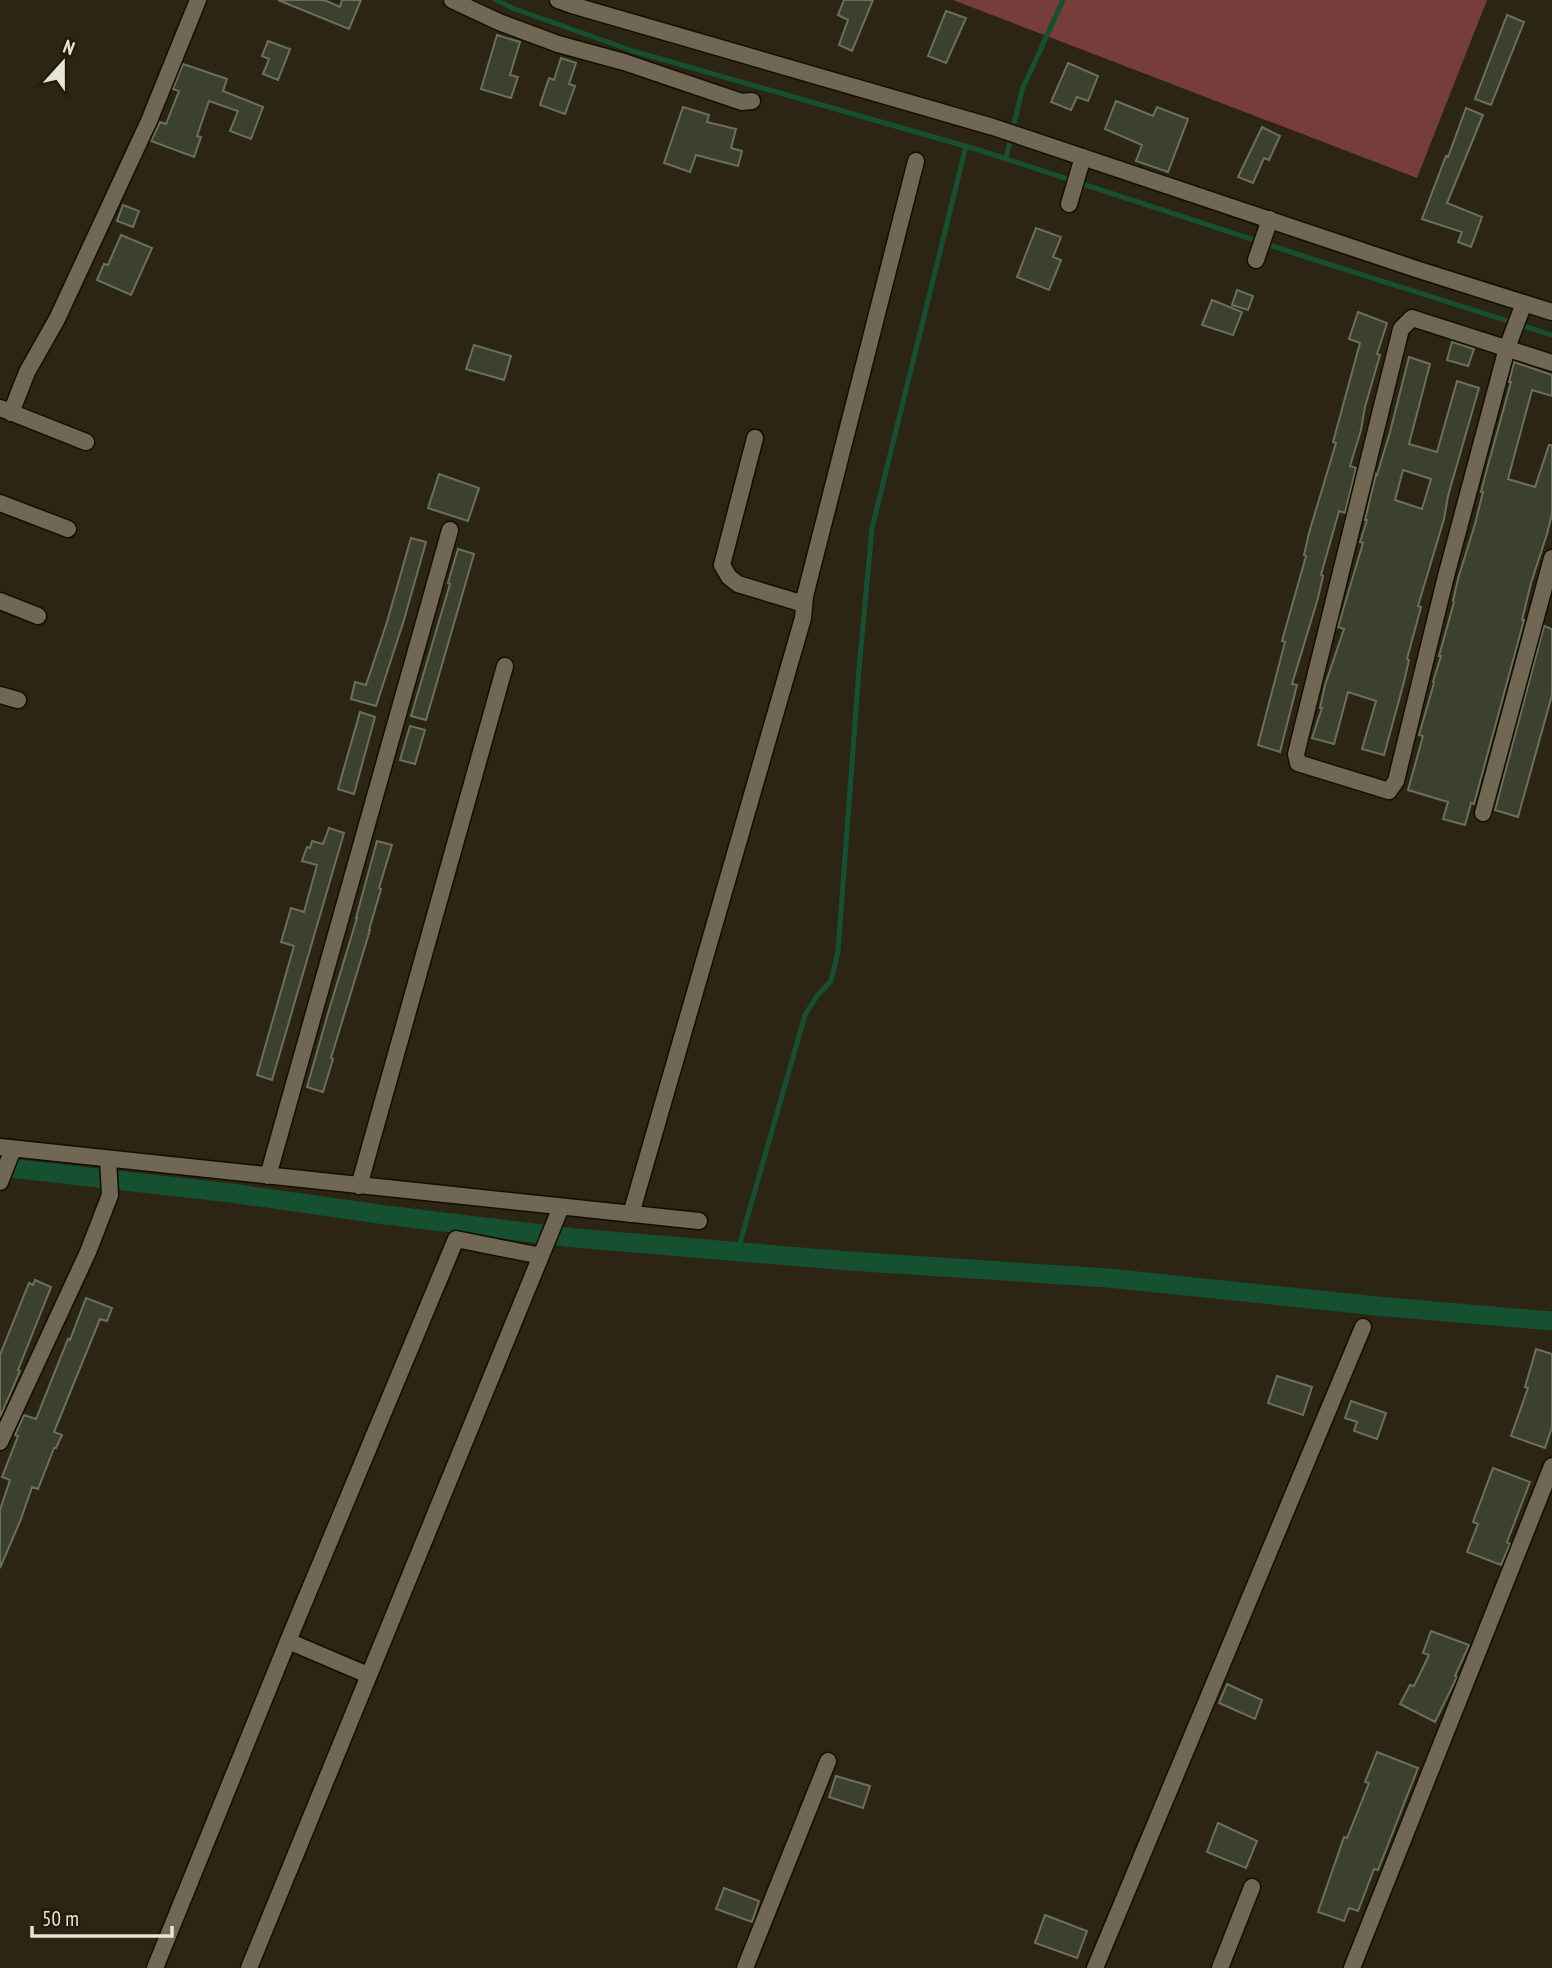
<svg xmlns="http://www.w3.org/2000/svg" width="1552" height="1968" viewBox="0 0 1552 1968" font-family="'PT Sans Narrow',sans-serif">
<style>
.forest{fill:#773d3b}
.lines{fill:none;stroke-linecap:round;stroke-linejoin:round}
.stream{stroke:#155131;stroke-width:5}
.canal{stroke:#155131;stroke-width:19}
.building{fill:#3b412e;stroke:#6a705d;stroke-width:2;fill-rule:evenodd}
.street-casing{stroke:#140e01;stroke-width:19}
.street{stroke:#706854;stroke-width:16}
</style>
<rect width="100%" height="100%" fill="#2c2514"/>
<!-- forest -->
<path class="forest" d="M 953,0 L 1487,0 L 1417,178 Z"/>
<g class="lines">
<!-- stream -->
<path class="stream" d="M 496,0 L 515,9 L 633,51 L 979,150 L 1303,256 L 1552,335
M 1006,158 L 1022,90 L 1063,0
M 738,1250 L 805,1015 L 817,996 L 831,981 L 838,951 L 859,669 L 872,528 L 966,146"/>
<!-- canal -->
<path class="canal" d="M 0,1167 L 231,1193 L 386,1215 L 575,1238 L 849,1261 L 1108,1278 L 1387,1307 L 1552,1321"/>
</g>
<!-- building -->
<path class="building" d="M 278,0 L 324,0 L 340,7 L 342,0 L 361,0 L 349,29 Z
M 844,0 L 873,0 L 852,51 L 839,45 L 848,20 L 838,15 Z
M 946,11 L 966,18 L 946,63 L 928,56 Z
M 1507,15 L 1524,22 L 1491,105 L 1475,99 Z
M 497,35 L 520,42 L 510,75 L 518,77 L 511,98 L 481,89 Z
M 268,41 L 290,49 L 278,80 L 263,74 L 269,59 L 262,56 Z
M 561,58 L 576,63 L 569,84 L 575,86 L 565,114 L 540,105 L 549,78 L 554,80 Z
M 1068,63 L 1098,76 L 1088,101 L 1077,97 L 1071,110 L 1051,102 Z
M 183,64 L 227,79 L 223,91 L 263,107 L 251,139 L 230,131 L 238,111 L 209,101 L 197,136 L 201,137 L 194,157 L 151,141 L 160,122 L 166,124 L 179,91 L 173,89 Z
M 1116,101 L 1153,116 L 1157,107 L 1188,119 L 1168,172 L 1136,161 L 1142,145 L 1105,129 Z
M 683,107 L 709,115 L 707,122 L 736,129 L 731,148 L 742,151 L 738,166 L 696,155 L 690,172 L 664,163 Z
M 1466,108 L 1483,115 L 1447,203 L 1482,217 L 1471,247 L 1458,242 L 1462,232 L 1422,219 L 1446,156 L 1448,157 Z
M 1262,127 L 1280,136 L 1269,160 L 1264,158 L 1253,183 L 1238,177 Z
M 123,205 L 139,211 L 133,227 L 117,221 Z
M 1036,228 L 1061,237 L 1053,257 L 1061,260 L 1049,290 L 1017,277 Z
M 121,235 L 152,248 L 131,295 L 97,280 L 104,264 L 108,265 Z
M 1237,290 L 1253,296 L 1248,310 L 1232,305 Z
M 1212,300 L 1242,312 L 1233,335 L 1202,325 Z
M 1358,312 L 1387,323 L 1377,354 L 1380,355 L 1365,407 L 1361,430 L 1350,466 L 1356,468 L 1345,513 L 1339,511 L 1321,575 L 1323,576 L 1318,598 L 1292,684 L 1297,685 L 1280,752 L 1258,745 L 1285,642 L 1282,641 L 1306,556 L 1304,555 L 1309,533 L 1336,443 L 1333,442 L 1360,343 L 1349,339 Z
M 1452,342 L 1474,349 L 1468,366 L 1447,360 Z
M 474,345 L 511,356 L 504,380 L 466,369 Z
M 1409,357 L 1430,364 L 1409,444 L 1437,452 L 1457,381 L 1479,388 L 1448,496 L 1444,519 L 1418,606 L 1421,607 L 1407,659 L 1409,660 L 1404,682 L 1384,755 L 1362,749 L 1376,701 L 1348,692 L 1334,744 L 1312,738 L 1322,708 L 1320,708 L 1325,685 L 1344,629 L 1338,627 L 1363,543 L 1360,542 L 1367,520 L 1365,520 L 1376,474 L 1377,475 L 1390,432 ZM 1403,470 L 1431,479 L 1422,509 L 1395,500 Z
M 1514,362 L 1552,375 L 1552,396 L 1532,390 L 1508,479 L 1535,487 L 1549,445 L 1552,445 L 1552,514 L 1547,534 L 1531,583 L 1522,620 L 1524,620 L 1474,804 L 1471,803 L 1465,825 L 1443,819 L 1448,802 L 1408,790 L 1423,736 L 1419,735 L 1434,683 L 1433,682 L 1441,656 L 1439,656 L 1454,602 L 1453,601 L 1458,579 L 1475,524 L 1483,492 L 1481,492 L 1487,469 L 1511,382 L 1509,382 Z
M 439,474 L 479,488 L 468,521 L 428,508 Z
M 411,538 L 426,542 L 404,620 L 376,706 L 351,699 L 355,682 L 366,685 L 387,622 Z
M 458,549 L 474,554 L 426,720 L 411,716 L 450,584 L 448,583 Z
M 1544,626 L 1552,629 L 1552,695 L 1518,817 L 1495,810 Z
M 360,712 L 375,717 L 354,794 L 338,789 Z
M 410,726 L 425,730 L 415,764 L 400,760 Z
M 329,828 L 344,833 L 272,1080 L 257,1075 L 294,946 L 281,942 L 291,908 L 304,912 L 317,865 L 302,861 L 307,847 L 310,848 L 312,841 L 323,844 Z
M 377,841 L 392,845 L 379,888 L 381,889 L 369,930 L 370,930 L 331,1058 L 333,1059 L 323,1092 L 307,1087 L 329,1010 L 357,918 L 356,918 Z
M 35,1280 L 51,1287 L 18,1370 L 20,1371 L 0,1417 L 0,1355 L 29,1283 L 33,1285 Z
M 86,1298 L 112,1308 L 107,1321 L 100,1319 L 54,1432 L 62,1435 L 56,1448 L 54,1448 L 38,1489 L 32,1487 L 21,1519 L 0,1568 L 0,1510 L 10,1480 L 2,1477 L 18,1436 L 15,1435 L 24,1415 L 36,1419 L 68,1339 L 70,1340 Z
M 1536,1349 L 1552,1354 L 1552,1427 L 1545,1448 L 1511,1436 L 1528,1388 L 1525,1387 Z
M 1277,1376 L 1312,1387 L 1303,1415 L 1268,1403 Z
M 1351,1401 L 1386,1413 L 1377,1439 L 1354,1431 L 1357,1422 L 1345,1418 Z
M 1493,1468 L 1530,1482 L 1507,1542 L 1510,1544 L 1501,1565 L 1467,1552 L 1478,1524 L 1473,1522 Z
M 1431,1631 L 1469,1645 L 1455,1676 L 1457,1677 L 1435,1722 L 1400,1704 L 1410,1685 L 1414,1686 L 1429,1655 L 1423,1653 Z
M 1227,1684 L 1262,1700 L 1255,1719 L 1219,1703 Z
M 1377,1752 L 1418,1768 L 1378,1870 L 1374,1869 L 1358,1911 L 1349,1908 L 1344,1921 L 1318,1912 L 1344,1837 L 1347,1838 L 1369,1783 L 1365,1782 Z
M 836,1776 L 870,1786 L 863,1808 L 829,1797 Z
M 1218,1823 L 1257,1841 L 1246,1868 L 1207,1852 Z
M 724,1888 L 759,1901 L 752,1922 L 716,1909 Z
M 1045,1915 L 1087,1931 L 1077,1958 L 1035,1943 Z"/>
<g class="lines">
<defs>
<path id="street" d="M 452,0 L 499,22 L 558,44 L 624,62 L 742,102 L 752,101
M 558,0 L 572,5 L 993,127 L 1416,269 L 1552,312
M 1069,204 L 1083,157
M 1256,260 L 1270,219
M 1524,303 L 1507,348 L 1445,580 L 1396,781 L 1389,791 L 1298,763 L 1296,754 L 1401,329 L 1412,318 L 1552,363
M 0,408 L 86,442
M 11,413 L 27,372 L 57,319 L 149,121 L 198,0
M 755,438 L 722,565 L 729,577 L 738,584 L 804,604
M 0,503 L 68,529
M 0,601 L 38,616
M 0,695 L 18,700
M 1483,813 L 1552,558
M 0,1147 L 699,1221
M 268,1176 L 450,530
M 0,1182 L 13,1149
M 359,1186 L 505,666
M 631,1214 L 803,618 L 805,596 L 916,161
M 0,1442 L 88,1252 L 110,1195 L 108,1159
M 288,1641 L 368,1675
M 155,1968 L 288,1641 L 456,1239 L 541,1256
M 249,1968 L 561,1207
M 745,1968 L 828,1761
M 1095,1968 L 1363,1327
M 1220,1968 L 1252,1887
M 1352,1968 L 1552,1466"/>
</defs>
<!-- street casing -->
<use href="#street" class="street-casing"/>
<!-- street -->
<use href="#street" class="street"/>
</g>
<!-- north arrow -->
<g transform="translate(63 63) rotate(21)" stroke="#221c0a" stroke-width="5" paint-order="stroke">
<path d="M0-5L12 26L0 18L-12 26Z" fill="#e7e3d8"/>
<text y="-10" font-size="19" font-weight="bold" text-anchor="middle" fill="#e7e3d8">N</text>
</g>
<!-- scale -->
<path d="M32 1926v10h140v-10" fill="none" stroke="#e7e3d8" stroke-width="3.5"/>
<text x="42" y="1926" font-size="21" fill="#e7e3d8" stroke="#221c0a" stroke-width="5" paint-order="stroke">50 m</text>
</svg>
